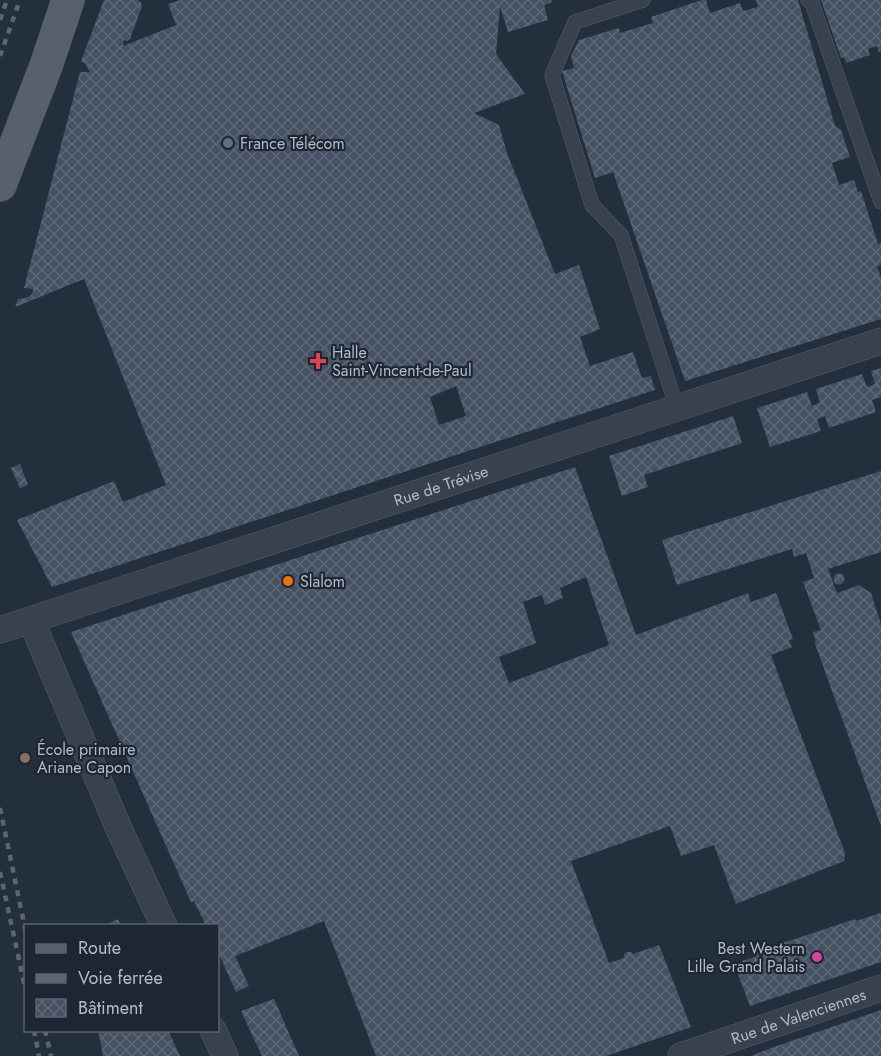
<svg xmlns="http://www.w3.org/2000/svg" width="881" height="1056" viewBox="0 0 881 1056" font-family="Jost,sans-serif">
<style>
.building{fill:url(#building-cross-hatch);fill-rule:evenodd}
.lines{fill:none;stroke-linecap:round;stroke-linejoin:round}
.lane-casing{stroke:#565f6c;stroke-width:15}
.street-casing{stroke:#565f6c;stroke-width:27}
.primary-casing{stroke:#414a57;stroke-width:34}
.lane{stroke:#38414e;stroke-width:14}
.street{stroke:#38414e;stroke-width:26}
.primary{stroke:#56606e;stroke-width:33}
.rail{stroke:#5a6575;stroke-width:4.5;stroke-dasharray:6 6;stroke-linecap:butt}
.service-dot{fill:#5c6f8a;stroke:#1d2633;stroke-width:2}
.health-dot{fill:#e0444e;stroke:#1d2633;stroke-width:2}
.food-dot{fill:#e8710a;stroke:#1d2633;stroke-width:2}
.education-dot{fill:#8d6e63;stroke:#1d2633;stroke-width:2}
.hotel-dot{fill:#d1479c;stroke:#1d2633;stroke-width:2}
.labels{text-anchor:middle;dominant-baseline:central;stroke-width:4.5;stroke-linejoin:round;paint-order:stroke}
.poi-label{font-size:16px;fill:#b4bcc9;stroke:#1d2633;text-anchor:start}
.street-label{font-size:16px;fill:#b4bcc9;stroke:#1d2633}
</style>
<defs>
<pattern id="building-cross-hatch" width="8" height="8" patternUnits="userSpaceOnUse" patternTransform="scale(1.5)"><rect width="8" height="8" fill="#455162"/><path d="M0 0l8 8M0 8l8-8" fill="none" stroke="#5d6877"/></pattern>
</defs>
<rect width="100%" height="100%" fill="#242f3e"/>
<!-- building -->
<path class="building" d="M 104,0 L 139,0 L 139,2 L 141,2 L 142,6 L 130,39 L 127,41 L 124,40 L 123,46 L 176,25 L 168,4 L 180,0 L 551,0 L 552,2 L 544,5 L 548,20 L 508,32 L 500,6 L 496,54 L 525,94 L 474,113 L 499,125 L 507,153 L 555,274 L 579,265 L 600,329 L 580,337 L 590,366 L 633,352 L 642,378 L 651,376 L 655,390 L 52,587 L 17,520 L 114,481 L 123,502 L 166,485 L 84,279 L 15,307 L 18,299 L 26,298 L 30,296 L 33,292 L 33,289 L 24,288 L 80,72 L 90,72 L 85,64 L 81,61 ZM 456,386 L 466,416 L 439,425 L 430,397 Z
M 702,0 L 706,0 L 710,13 L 740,3 L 743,11 L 758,7 L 756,0 L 798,0 L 835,126 L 841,130 L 850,157 L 832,163 L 839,185 L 854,180 L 858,192 L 861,191 L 878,244 L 881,243 L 881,265 L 877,266 L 881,277 L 881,319 L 685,381 L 613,172 L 595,178 L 562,71 L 574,68 L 571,56 L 579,40 L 619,28 L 620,33 L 653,23 L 651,17 Z
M 821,0 L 881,0 L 881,52 L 879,52 L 877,46 L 868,49 L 870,55 L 846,63 L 844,57 L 841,58 Z
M 881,368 L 881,397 L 872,400 L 876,412 L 829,428 L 825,416 L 817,419 L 821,431 L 770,447 L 757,408 L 807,392 L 812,406 L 820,402 L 816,389 L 862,374 L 867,387 L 875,384 L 871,371 Z
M 733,416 L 742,443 L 644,475 L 648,487 L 622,496 L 609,456 Z
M 20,464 L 28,485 L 20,488 L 11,468 Z
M 575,467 L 636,635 L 748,593 L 751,602 L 776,593 L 793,639 L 789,640 L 792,647 L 771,655 L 845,853 L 844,861 L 736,904 L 714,845 L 681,856 L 670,826 L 571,861 L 609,963 L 624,958 L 624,954 L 627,952 L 631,952 L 633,954 L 659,945 L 691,1027 L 606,1056 L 376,1056 L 324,921 L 235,956 L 249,986 L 236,992 L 218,952 L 218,926 L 206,926 L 194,901 L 191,902 L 71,632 ZM 586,577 L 609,645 L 509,683 L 499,657 L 536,643 L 523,602 L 542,595 L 545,605 L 563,598 L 560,588 Z
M 881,471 L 881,552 L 828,569 L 837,593 L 859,585 L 871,593 L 881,624 L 881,826 L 814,641 L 816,641 L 813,632 L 821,630 L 803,582 L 814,578 L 806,553 L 794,557 L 792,549 L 677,585 L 662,540 Z
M833.5 579a5.5 5.5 0 1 1 11 0a5.5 5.5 0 1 1-11 0Z
M 881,913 L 881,962 L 750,1006 L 736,969 L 744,967 L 742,961 L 755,957 L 753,953 L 855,919 L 856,921 Z
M 118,919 L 121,926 L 103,926 Z
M 274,999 L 299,1056 L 262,1056 L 241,1011 Z
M 881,1010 L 881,1056 L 751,1056 L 771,1048 Z
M 98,1030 L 168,1030 L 180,1056 L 103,1056 Z"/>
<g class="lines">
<defs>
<path id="lane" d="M 643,0 L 575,22 L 552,75 L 592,205 L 621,235 L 677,408
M 808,0 L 812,3 L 881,202"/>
<g id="street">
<path d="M 31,620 L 119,829 L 164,926"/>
<path id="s1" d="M 0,630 L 881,341"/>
<path d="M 213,1030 L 225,1056"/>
<path id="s2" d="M 681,1056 L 881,988"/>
</g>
<path id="primary" d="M 0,185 L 46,66 L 68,0"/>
</defs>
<!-- lane casing -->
<use href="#lane" class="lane-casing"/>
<!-- street casing -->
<use href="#street" class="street-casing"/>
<!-- primary casing -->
<use href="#primary" class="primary-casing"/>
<!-- lane -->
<use href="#lane" class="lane"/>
<!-- street -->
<use href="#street" class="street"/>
<!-- primary -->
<use href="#primary" class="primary"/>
<!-- rail -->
<path class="rail" d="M 0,20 L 7,0
M 0,56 L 20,0
M 0,808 L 26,933
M 0,872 L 26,992
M 34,1030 L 39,1056
M 45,1030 L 51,1056"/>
</g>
<!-- markers -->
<circle class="service-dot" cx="228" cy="143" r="6"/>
<path class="health-dot" d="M315 352h6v6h6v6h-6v6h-6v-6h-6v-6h6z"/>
<circle class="food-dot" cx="288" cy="581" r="6"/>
<circle class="education-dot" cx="25" cy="758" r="6"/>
<circle class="hotel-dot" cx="817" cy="957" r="6"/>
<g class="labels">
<!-- poi labels -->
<g class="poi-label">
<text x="240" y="143">France Télécom</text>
<text x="332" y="352">Halle<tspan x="332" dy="18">Saint-Vincent-de-Paul</tspan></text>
<text x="300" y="581">Slalom</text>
<text x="37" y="749">École primaire<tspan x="37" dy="18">Ariane Capon</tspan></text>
<text x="805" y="948" text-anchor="end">Best Western<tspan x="805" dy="18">Lille Grand Palais</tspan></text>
</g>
<!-- street labels -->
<g class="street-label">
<text stroke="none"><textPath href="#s1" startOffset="464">Rue de Trévise</textPath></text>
<text stroke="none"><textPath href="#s2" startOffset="124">Rue de Valenciennes</textPath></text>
</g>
</g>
<!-- legend -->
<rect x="24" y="924" width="195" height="108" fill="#1d2633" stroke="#59626f" stroke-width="1.5"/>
<rect x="36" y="944" width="30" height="9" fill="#56606e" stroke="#59626f" stroke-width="1.5"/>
<text x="78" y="954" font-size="18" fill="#b4bcc9">Route</text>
<rect x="36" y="974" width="30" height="9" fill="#5a6575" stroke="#59626f" stroke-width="1.5"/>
<text x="78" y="984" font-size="18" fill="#b4bcc9">Voie ferrée</text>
<rect x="36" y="999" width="30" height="18" fill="url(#building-cross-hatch)" stroke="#59626f" stroke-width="1.5"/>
<text x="78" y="1014" font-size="18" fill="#b4bcc9">Bâtiment</text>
</svg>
